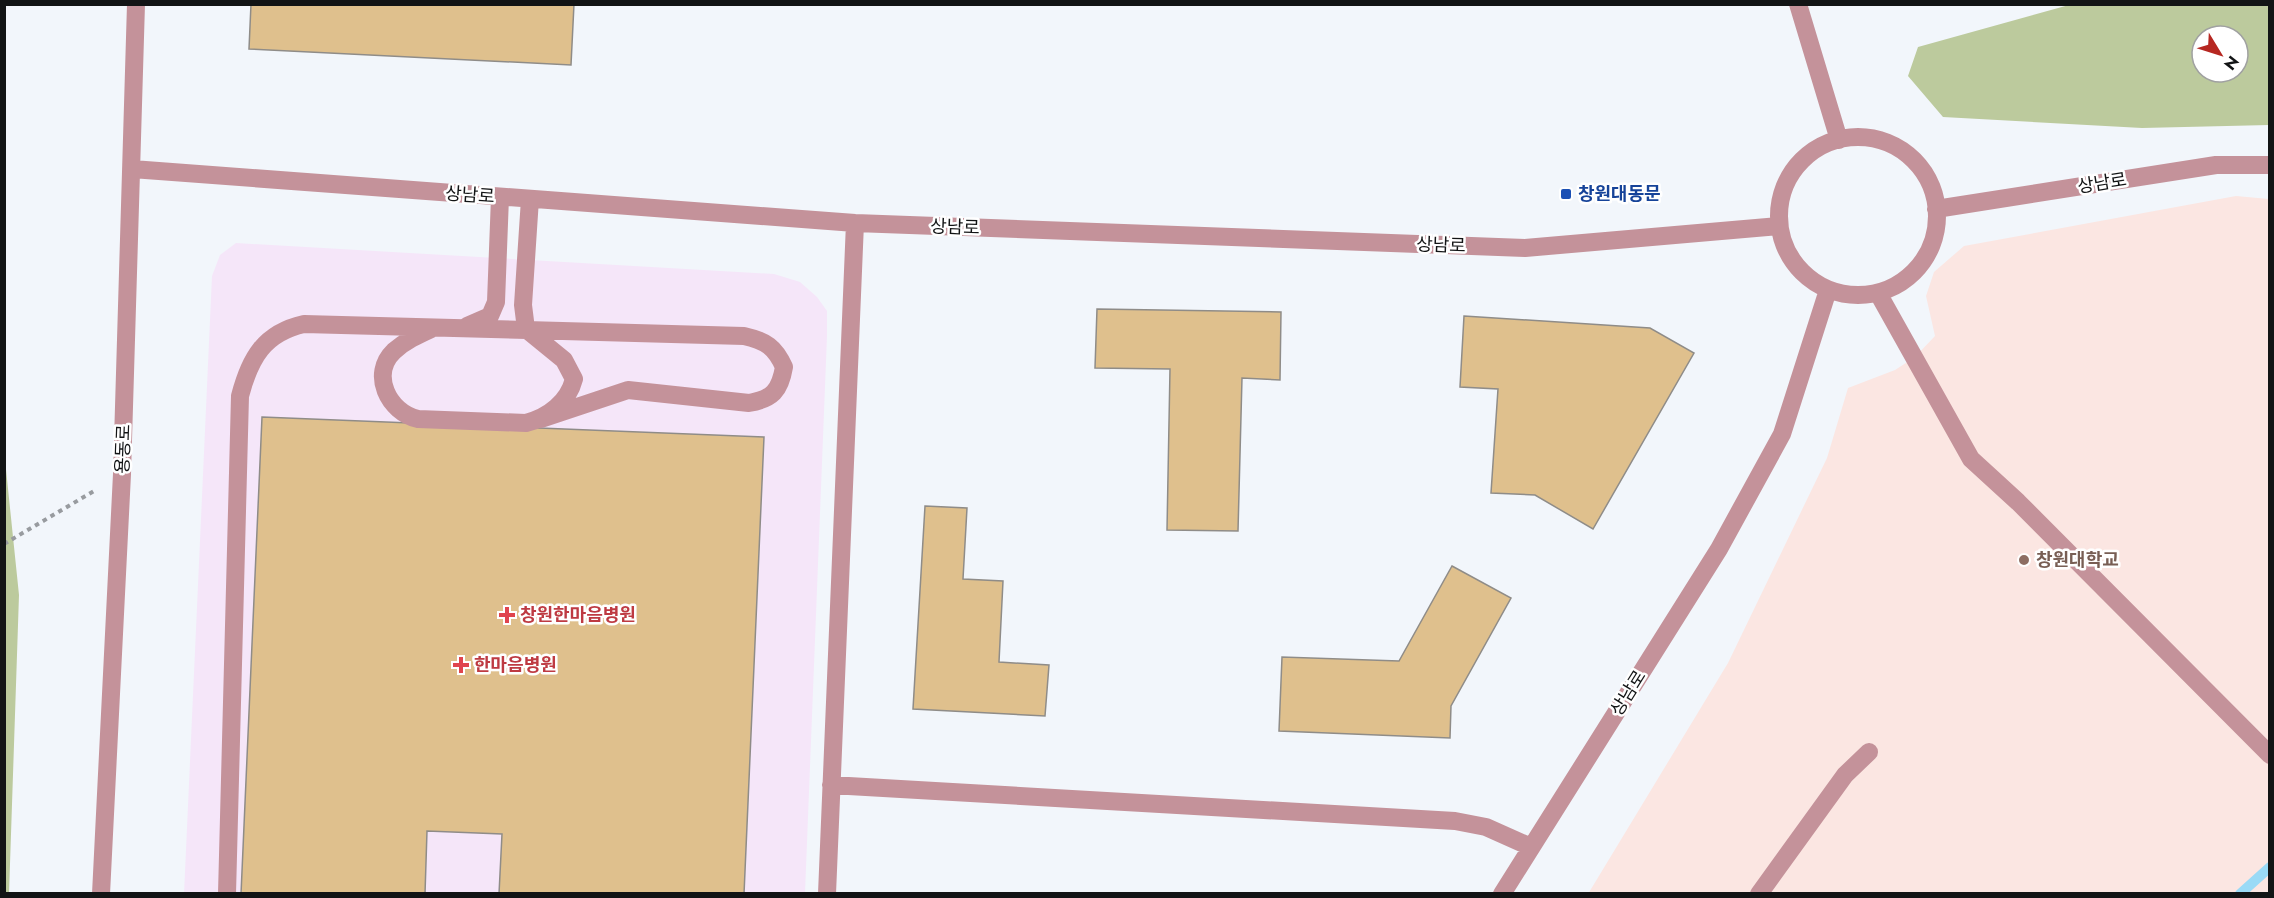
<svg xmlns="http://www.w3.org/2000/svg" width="2274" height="898" viewBox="0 0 2274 898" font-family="Jost,'Noto Sans KR',sans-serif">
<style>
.education{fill:#fbe6e2}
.medical{fill:#f5e6f9}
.green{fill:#bcca9d;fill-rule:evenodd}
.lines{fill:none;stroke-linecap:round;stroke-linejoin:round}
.stream{stroke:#9adaf6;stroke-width:10}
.building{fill:#dfc08d;stroke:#8f8c88;stroke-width:1.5}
.path{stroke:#989b9f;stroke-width:4;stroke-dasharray:4.5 4.5;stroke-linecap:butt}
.minor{stroke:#c4929a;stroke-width:18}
.transit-dot{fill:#1a4fb4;stroke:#fff;stroke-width:2}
.education-dot{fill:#8d6e63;stroke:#fff;stroke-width:2}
.health-dot{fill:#e0444e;stroke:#fff;stroke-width:2}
.labels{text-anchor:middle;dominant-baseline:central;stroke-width:5;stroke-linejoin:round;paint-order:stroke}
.street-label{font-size:18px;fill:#121415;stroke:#fff}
.transit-label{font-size:18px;font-weight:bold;fill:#164399;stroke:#fff;text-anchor:start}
.education-label{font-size:18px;font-weight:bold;fill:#785e54;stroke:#fff;text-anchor:start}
.health-label{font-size:18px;font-weight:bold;fill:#be3a42;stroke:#fff;text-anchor:start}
</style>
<rect width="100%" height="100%" fill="#f2f6fb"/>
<!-- education -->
<path class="education" d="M 2236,196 L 2269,199 L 2269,893 L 1588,894 L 1728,663 L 1827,458 L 1848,388 L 1895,370 L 1915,357 L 1935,336 L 1926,296 L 1934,272 L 1964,246 Z"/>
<!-- medical -->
<path class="medical" d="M 236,243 L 774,274 L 800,282 L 817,297 L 827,311 L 827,336 L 805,893 L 184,894 L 212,276 L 220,255 Z"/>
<!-- green -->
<path class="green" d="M 2069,5 L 2269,5 L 2269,125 L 2142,128 L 1943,117 L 1908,76 L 1918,47 ZM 2202,36 L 2238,36 L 2238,72 L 2202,72 Z
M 4,450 L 19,595 L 9,894 L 4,893 Z"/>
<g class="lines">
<!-- stream -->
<path class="stream" d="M 2240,894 L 2270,867"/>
</g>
<!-- building -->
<path class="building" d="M 251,4 L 574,4 L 571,65 L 249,49 Z
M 1097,309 L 1281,312 L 1280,380 L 1242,378 L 1238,531 L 1167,530 L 1170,369 L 1095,368 Z
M 1464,316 L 1650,328 L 1694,353 L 1593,529 L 1535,495 L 1491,493 L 1498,389 L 1460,387 Z
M 262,417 L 764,437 L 744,894 L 499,894 L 502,834 L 427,831 L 425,894 L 241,894 Z
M 925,506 L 967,508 L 963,579 L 1003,581 L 999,662 L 1049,665 L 1045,716 L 913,709 Z
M 1452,566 L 1511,598 L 1451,706 L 1450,738 L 1279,731 L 1282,657 L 1399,661 Z"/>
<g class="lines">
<!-- path -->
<path class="path" d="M 4,544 L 94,491"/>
<!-- minor -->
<path class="minor" d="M 1798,4 L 1839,140
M1779 216a79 79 0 1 1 158 0a79 79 0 1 1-158 0Z
M 132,169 L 855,223 L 1525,248 L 1779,226
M 1936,209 L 2216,165 L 2270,165
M 1878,293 L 1971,459 L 2018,502 L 2270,755
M 467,326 L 490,316 L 496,302 L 500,197
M 431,329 C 418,335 405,341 394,351 C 370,374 388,412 418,419 L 526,423 C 549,417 568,402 574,379 L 564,360 L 526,329 L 523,305 L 530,199
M 831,785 L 1455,821 L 1486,827 L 1531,847
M 101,894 L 122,474 L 136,4
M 227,894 L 240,396 C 250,358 264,333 304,324 L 744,336 C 766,341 775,347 784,367 C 780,391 772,399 749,403 L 628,390 L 541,419
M 827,894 L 855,223
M 1502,894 L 1719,549 L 1782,434 L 1828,290
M 1759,894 L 1845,775 L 1869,752"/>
</g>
<!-- markers -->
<rect class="transit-dot" x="1560" y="188" width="12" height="12" rx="3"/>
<circle class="education-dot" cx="2024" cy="560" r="6"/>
<g class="health-dot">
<path d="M504 606h6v6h6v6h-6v6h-6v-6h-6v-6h6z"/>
<path d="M458 656h6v6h6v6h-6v6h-6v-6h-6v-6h6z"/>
</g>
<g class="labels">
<!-- street labels -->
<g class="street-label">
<text transform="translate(2102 183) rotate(-9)">상남로</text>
<text transform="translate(470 195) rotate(4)">상남로</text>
<text transform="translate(955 227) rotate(2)">상남로</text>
<text transform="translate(1441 245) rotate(2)">상남로</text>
<text transform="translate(123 449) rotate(-88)">용동로</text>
<text transform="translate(1628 693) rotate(-58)">상남로</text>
</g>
<!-- transit labels -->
<g class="transit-label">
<text x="1578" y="194">창원대동문</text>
</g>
<!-- education labels -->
<g class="education-label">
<text x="2036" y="560">창원대학교</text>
</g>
<!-- health labels -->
<g class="health-label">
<text x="520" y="615">창원한마음병원</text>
<text x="474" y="665">한마음병원</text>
</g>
</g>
<!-- border -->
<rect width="2274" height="898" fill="none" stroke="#121415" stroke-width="12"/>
<!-- north arrow -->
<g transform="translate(2220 54) rotate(128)"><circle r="28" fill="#ffffff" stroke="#a0a1a1" stroke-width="1.5"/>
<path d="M0-4.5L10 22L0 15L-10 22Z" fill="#b62721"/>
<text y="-9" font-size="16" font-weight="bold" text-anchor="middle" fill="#121415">N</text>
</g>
</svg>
